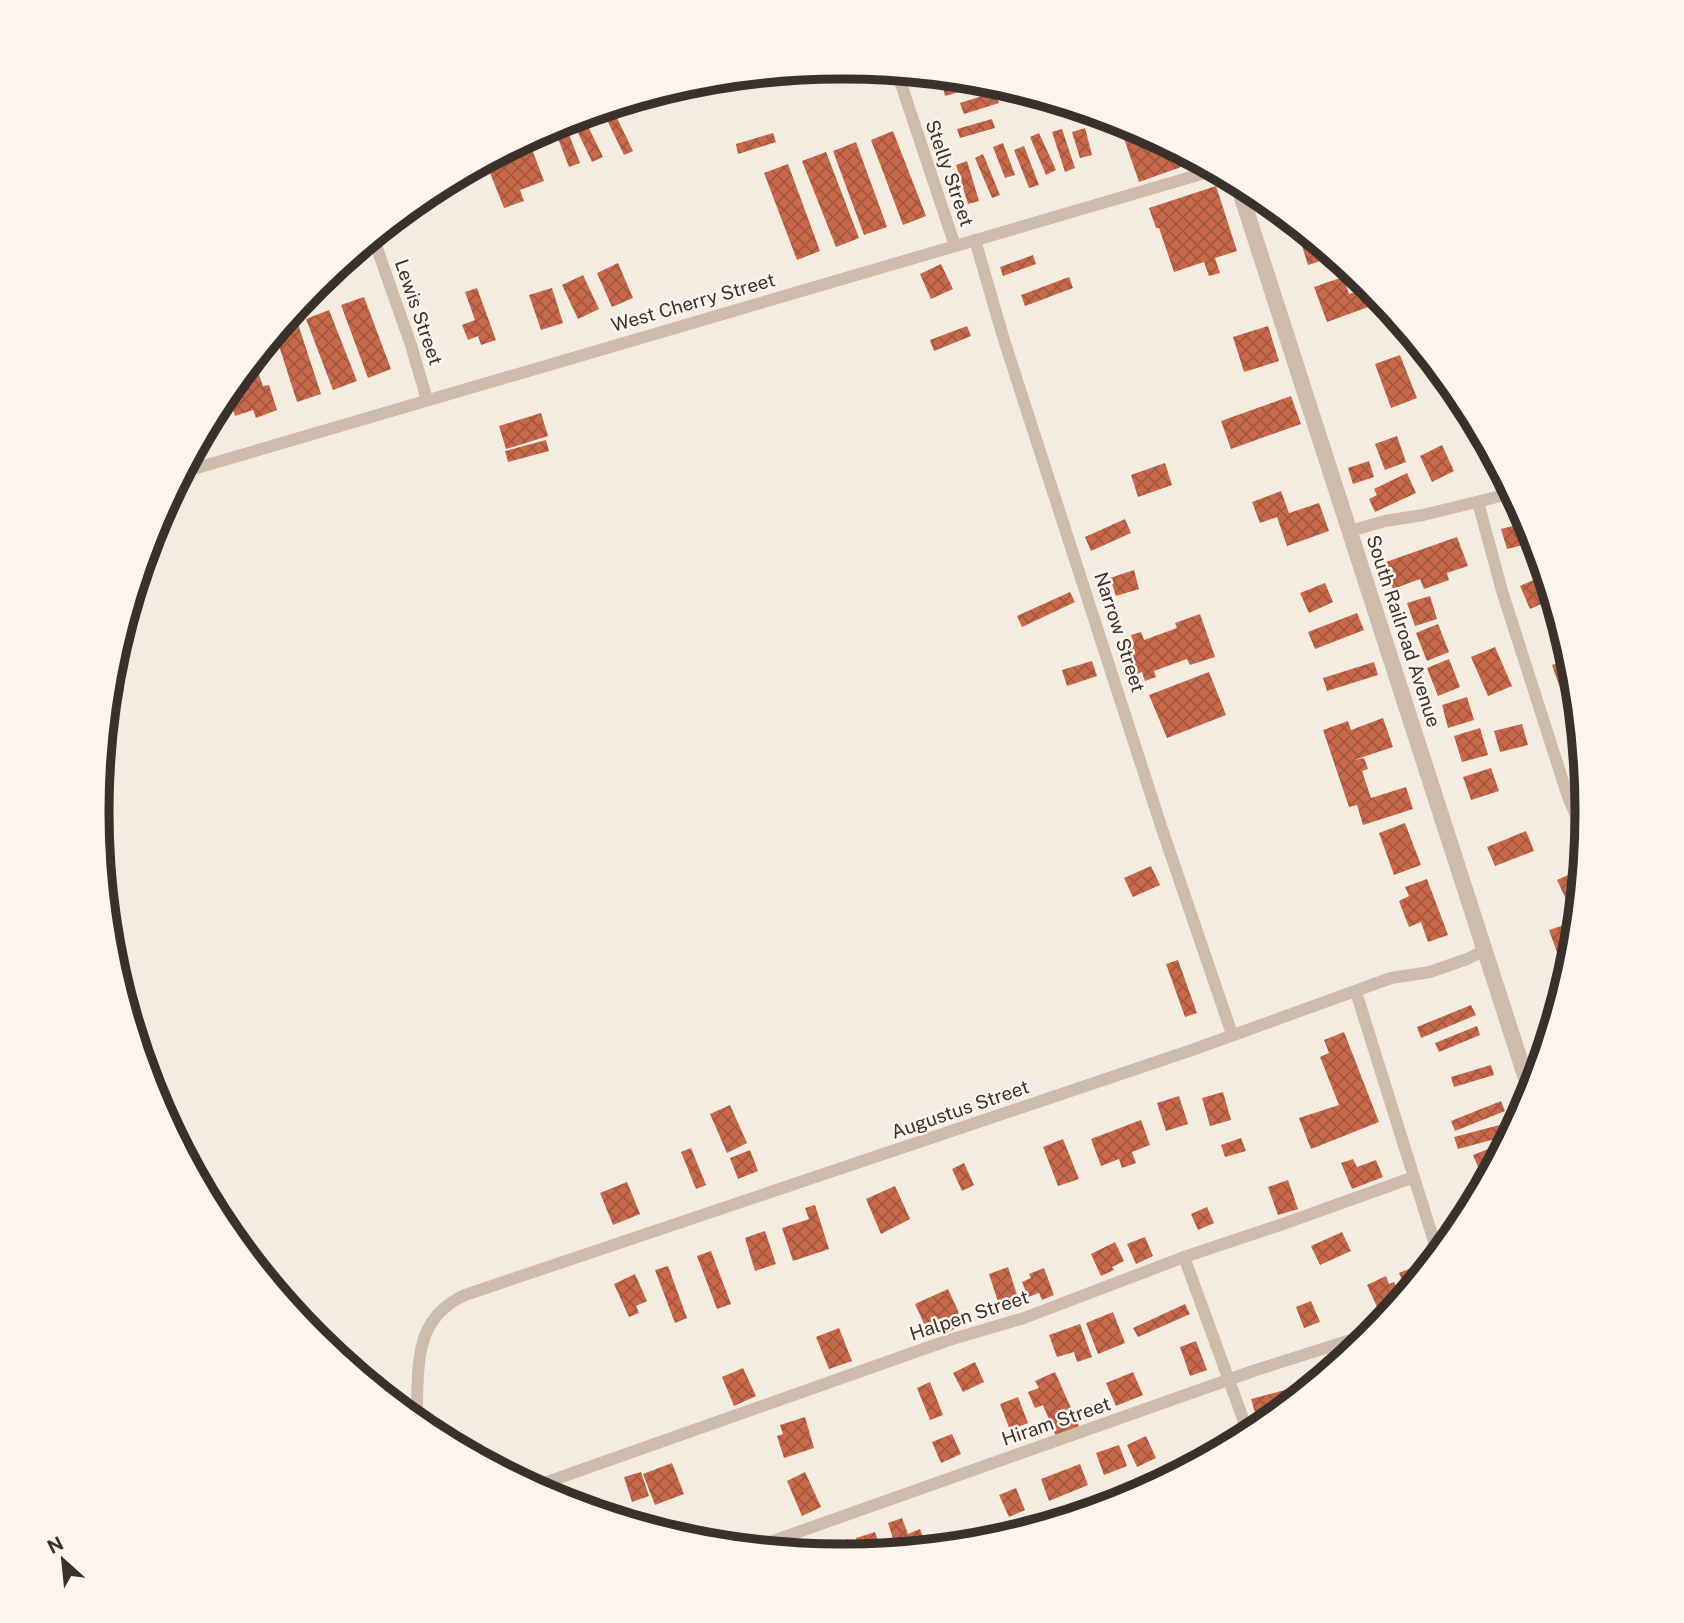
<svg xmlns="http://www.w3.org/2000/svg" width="1684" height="1623" viewBox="0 0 1684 1623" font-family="'Public Sans',sans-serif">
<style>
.building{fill:url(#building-cross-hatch)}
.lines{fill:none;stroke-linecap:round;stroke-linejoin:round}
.minor{stroke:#cdbbac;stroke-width:12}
.tertiary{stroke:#cdbbac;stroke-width:16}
.labels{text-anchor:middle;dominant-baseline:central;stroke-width:5;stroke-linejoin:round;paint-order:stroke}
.street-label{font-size:19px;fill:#3b302b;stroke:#fbf5ee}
.rim{fill:none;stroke:#3b302b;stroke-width:9}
</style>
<defs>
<pattern id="building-cross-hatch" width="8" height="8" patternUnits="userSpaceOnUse" patternTransform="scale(1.75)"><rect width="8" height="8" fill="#c8694b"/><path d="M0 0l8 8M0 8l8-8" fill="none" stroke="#a4573f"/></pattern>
</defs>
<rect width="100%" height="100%" fill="#f4ebe1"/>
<!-- building -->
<path class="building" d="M 969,79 L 986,81 L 987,84 L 945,96 L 943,87 Z
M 995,92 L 999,103 L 964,114 L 960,103 Z
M 615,114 L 633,151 L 624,155 L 606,118 Z
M 584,118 L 603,157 L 592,162 L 573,122 Z
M 992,119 L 995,128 L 960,138 L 957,129 Z
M 1118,121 L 1127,123 L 1198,161 L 1139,182 Z
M 565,124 L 580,163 L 569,167 L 554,128 Z
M 1085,128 L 1092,155 L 1080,158 L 1072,132 Z
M 1062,129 L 1075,168 L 1065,172 L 1052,132 Z
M 893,131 L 926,216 L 903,225 L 871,140 Z
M 773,133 L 776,142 L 738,154 L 736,144 Z
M 1039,133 L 1056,170 L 1046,175 L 1030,137 Z
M 856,142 L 887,227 L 864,235 L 833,151 Z
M 1003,143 L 1015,175 L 1005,178 L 993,147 Z
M 1024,146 L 1039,185 L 1029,188 L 1014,150 Z
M 517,152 L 519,157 L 533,152 L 544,181 L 520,190 L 524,201 L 504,208 L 486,163 Z
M 826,152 L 859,238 L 836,247 L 802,161 Z
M 983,154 L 1000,195 L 992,198 L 975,158 Z
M 967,161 L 979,201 L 968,204 L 956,165 Z
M 788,164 L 820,251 L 797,260 L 764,173 Z
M 1216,186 L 1237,251 L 1215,258 L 1220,273 L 1209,276 L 1204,262 L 1174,272 L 1159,228 L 1156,228 L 1149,208 Z
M 1304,232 L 1327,251 L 1330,258 L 1308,265 L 1298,233 Z
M 1033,255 L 1036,264 L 1003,276 L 1000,267 Z
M 618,263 L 633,298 L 612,307 L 597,273 Z
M 941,264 L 953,289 L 931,299 L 920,274 Z
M 583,275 L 599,309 L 578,319 L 562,285 Z
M 1069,277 L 1073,288 L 1025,306 L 1021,295 Z
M 1343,277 L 1349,294 L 1364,289 L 1371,306 L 1327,322 L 1314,287 Z
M 477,288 L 496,340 L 481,345 L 478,336 L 468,340 L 462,325 L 475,320 L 465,292 Z
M 552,288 L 563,323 L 541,330 L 529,295 Z
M 364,297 L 391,369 L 368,378 L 341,305 Z
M 329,310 L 357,381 L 333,390 L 306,319 Z
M 297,321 L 321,394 L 297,402 L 275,333 L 281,326 Z
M 967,326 L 971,336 L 934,351 L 930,340 Z
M 1268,326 L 1279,361 L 1244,372 L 1233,337 Z
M 1400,355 L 1417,398 L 1391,408 L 1375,364 Z
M 257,369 L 263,386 L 269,385 L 277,410 L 256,418 L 253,410 L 235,416 L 227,392 L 235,383 L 240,381 L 239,378 L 242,373 Z
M 1291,396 L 1301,424 L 1231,449 L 1221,421 Z
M 541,413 L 548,436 L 506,449 L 499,426 Z
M 1397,436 L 1406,462 L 1385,470 L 1375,444 Z
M 546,440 L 549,451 L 508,462 L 505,451 Z
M 1442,445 L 1454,471 L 1432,482 L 1420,456 Z
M 1369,461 L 1374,477 L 1353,484 L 1348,468 Z
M 1165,463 L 1172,485 L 1138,497 L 1131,475 Z
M 1407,473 L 1416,493 L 1375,512 L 1369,499 L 1377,495 L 1374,489 Z
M 1281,491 L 1289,513 L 1319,503 L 1329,531 L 1287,546 L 1277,517 L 1260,523 L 1252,502 Z
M 1125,519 L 1131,533 L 1091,551 L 1085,537 Z
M 1528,522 L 1535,542 L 1507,549 L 1501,529 Z
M 1457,537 L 1468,566 L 1447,573 L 1449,580 L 1424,589 L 1420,579 L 1393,589 L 1383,563 Z
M 1134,570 L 1139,589 L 1116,596 L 1110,578 Z
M 1538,578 L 1548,601 L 1530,609 L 1520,586 Z
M 1325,583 L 1333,602 L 1309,613 L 1300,593 Z
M 1070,592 L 1075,602 L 1022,627 L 1017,616 Z
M 1430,596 L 1437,619 L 1415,626 L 1407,603 Z
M 1357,613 L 1364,630 L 1315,649 L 1308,632 Z
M 1200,614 L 1215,657 L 1190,665 L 1187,659 L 1154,671 L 1156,677 L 1145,681 L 1142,672 L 1129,677 L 1119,649 L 1134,644 L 1131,635 L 1141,632 L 1144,640 L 1177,628 L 1175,623 Z
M 1559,622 L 1569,653 L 1561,656 L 1550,625 Z
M 1438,624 L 1449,652 L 1427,661 L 1416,633 Z
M 1495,647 L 1512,686 L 1488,696 L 1471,657 Z
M 1449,659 L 1460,687 L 1438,696 L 1427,668 Z
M 1570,659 L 1575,693 L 1563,697 L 1552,665 Z
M 1092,661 L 1097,676 L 1067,686 L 1062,670 Z
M 1374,662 L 1378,675 L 1327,691 L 1323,678 Z
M 1209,672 L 1226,715 L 1167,738 L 1149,695 Z
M 1467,697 L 1474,720 L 1448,728 L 1442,705 Z
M 1576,702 L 1579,729 L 1576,730 L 1573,720 L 1568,722 L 1563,706 Z
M 1383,718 L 1393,747 L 1354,760 L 1364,758 L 1368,769 L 1362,771 L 1371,798 L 1406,787 L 1413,809 L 1363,825 L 1357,805 L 1349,807 L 1323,730 L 1348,721 L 1351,730 Z
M 1522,724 L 1528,745 L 1500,752 L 1494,731 Z
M 1480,728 L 1488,755 L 1462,762 L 1454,736 Z
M 1579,732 L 1583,768 L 1582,768 L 1568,737 Z
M 1491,768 L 1499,791 L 1471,800 L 1463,777 Z
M 1405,823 L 1421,865 L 1394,875 L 1379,833 Z
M 1526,831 L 1534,851 L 1495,866 L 1487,847 Z
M 1151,866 L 1160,885 L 1133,897 L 1124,878 Z
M 1581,869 L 1577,912 L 1573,914 L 1557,880 Z
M 1427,879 L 1448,935 L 1428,942 L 1421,922 L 1409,927 L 1399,901 L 1409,896 L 1405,887 Z
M 1576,921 L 1573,949 L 1558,955 L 1549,930 Z
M 1178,960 L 1197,1013 L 1185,1017 L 1166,964 Z
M 1471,1005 L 1476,1015 L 1421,1038 L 1417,1027 Z
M 1477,1026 L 1480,1035 L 1439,1052 L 1435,1043 Z
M 1344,1032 L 1379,1122 L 1311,1149 L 1299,1118 L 1339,1105 L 1320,1057 L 1329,1053 L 1324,1040 Z
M 1491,1065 L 1494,1075 L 1454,1087 L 1451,1077 Z
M 1223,1092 L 1231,1120 L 1210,1126 L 1202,1098 Z
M 1179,1096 L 1188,1124 L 1166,1131 L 1157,1103 Z
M 1501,1101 L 1505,1111 L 1455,1131 L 1451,1121 Z
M 730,1105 L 747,1143 L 727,1153 L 710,1114 Z
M 1141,1120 L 1150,1145 L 1132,1152 L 1136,1163 L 1122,1168 L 1119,1159 L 1101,1166 L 1091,1139 Z
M 1511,1122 L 1513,1129 L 1510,1135 L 1458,1149 L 1454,1137 Z
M 1241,1138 L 1246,1151 L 1225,1157 L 1221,1145 Z
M 1063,1139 L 1079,1179 L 1058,1186 L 1043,1147 Z
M 1506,1142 L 1497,1159 L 1478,1167 L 1473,1155 Z
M 691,1148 L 706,1185 L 696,1189 L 681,1152 Z
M 750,1150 L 758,1171 L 738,1179 L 730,1158 Z
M 1353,1159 L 1357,1167 L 1376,1160 L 1383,1177 L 1352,1189 L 1341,1163 Z
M 964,1163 L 974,1185 L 962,1191 L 952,1169 Z
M 1288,1180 L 1298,1209 L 1278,1215 L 1268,1187 Z
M 627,1182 L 640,1214 L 613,1225 L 600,1193 Z
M 895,1186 L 910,1219 L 881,1234 L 866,1199 Z
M 815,1205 L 829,1249 L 793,1261 L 782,1228 L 809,1219 L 805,1208 Z
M 1207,1207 L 1214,1223 L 1198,1230 L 1191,1214 Z
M 765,1231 L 776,1264 L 755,1271 L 745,1238 Z
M 1342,1232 L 1351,1251 L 1320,1265 L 1311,1246 Z
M 1145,1237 L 1153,1256 L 1136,1264 L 1127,1244 Z
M 1115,1242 L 1124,1261 L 1112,1267 L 1114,1270 L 1101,1276 L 1091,1254 Z
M 711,1251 L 731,1304 L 717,1309 L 697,1256 Z
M 668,1266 L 687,1318 L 675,1323 L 655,1270 Z
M 1416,1266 L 1420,1276 L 1407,1292 L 1399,1273 Z
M 1008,1267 L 1019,1301 L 1000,1308 L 989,1274 Z
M 1044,1268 L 1054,1295 L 1042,1300 L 1039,1293 L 1028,1297 L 1022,1282 L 1031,1278 L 1029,1274 Z
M 635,1274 L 647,1301 L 636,1306 L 639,1313 L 629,1317 L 614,1284 Z
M 1386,1276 L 1389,1284 L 1394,1282 L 1402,1298 L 1378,1309 L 1367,1285 Z
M 948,1289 L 964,1324 L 944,1334 L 940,1326 L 928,1332 L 915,1304 Z
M 1311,1301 L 1320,1322 L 1304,1328 L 1296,1307 Z
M 1185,1304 L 1190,1314 L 1138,1337 L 1133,1328 Z
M 1113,1312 L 1125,1343 L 1098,1354 L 1086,1323 Z
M 1080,1324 L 1092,1357 L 1077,1362 L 1074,1352 L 1057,1357 L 1049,1335 Z
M 839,1328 L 852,1361 L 829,1369 L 816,1337 Z
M 1196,1341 L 1207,1370 L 1190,1376 L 1180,1347 Z
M 975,1362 L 984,1382 L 963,1392 L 953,1373 Z
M 743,1368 L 756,1396 L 734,1406 L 722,1377 Z
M 1055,1372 L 1079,1426 L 1056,1436 L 1043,1405 L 1035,1408 L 1028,1392 L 1039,1388 L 1035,1381 Z
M 1133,1372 L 1143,1395 L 1116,1406 L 1106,1383 Z
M 930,1382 L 943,1415 L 930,1420 L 917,1388 Z
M 1285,1390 L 1289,1404 L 1259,1426 L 1251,1399 Z
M 1018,1397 L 1028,1423 L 1010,1430 L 1000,1404 Z
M 805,1417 L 814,1448 L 784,1458 L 777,1436 L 783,1434 L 780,1425 Z
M 952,1434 L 961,1454 L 941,1463 L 932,1442 Z
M 1146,1436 L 1156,1458 L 1137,1467 L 1127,1445 Z
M 1119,1445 L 1127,1466 L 1104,1475 L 1096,1453 Z
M 672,1463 L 684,1494 L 655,1505 L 643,1474 Z
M 1080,1464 L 1088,1485 L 1049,1501 L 1041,1479 Z
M 641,1472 L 649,1496 L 632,1502 L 624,1477 Z
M 805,1472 L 821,1507 L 802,1516 L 787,1481 Z
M 1016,1488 L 1025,1510 L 1009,1517 L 999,1495 Z
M 902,1518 L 908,1534 L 920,1529 L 926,1545 L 897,1551 L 888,1523 Z
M 875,1532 L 882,1553 L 862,1554 L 856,1538 Z
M 848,1539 L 855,1555 L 842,1556 L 815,1554 Z"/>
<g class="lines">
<!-- minor -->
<path class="minor" d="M 897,72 L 955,246
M 373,237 L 411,345 L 427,400
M 975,240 L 1004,340 L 1161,826 L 1232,1034
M 183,472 L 1215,170
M 1478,502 L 1502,591 L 1568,797 L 1584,835
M 1350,531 L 1385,521 L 1423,515 L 1513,493
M 1356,992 L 1438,1254
M 1184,1257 L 1249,1435
M 416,1421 C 420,1370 410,1320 465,1295 L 1192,1050 L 1391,978 L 1430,972 L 1467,959 L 1485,950
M 533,1487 L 949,1340 L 1024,1318 L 1184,1257 L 1283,1224 L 1414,1177
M 753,1548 L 1256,1370 L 1373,1333"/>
<!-- tertiary -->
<path class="tertiary" d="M 1237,182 L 1531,1094"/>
</g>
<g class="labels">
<!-- street labels -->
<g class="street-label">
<text transform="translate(950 173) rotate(71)">Stelly Street</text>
<text transform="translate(693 302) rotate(-16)">West Cherry Street</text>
<text transform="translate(419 312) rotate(71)">Lewis Street</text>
<text transform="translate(1404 631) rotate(72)">South Railroad Avenue</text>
<text transform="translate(1120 632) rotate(72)">Narrow Street</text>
<text transform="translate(960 1109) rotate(-19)">Augustus Street</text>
<text transform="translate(969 1315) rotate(-18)">Halpen Street</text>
<text transform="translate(1056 1421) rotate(-19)">Hiram Street</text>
</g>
</g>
<!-- crop -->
<path d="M0 0H1684V1623H0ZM841 79H843A732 732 0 0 1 1575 811V812A732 732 0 0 1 843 1544H841A732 732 0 0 1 109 812V811A732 732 0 0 1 841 79Z" fill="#fbf5ee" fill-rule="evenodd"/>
<path class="rim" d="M841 79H843A732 732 0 0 1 1575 811V812A732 732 0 0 1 843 1544H841A732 732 0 0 1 109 812V811A732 732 0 0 1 841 79Z"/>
<!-- north arrow -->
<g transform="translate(63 1560) rotate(333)" stroke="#fbf5ee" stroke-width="5" paint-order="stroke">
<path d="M0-5L12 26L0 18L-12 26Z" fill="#3b302b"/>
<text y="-10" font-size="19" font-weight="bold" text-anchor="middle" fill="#3b302b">N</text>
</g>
</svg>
